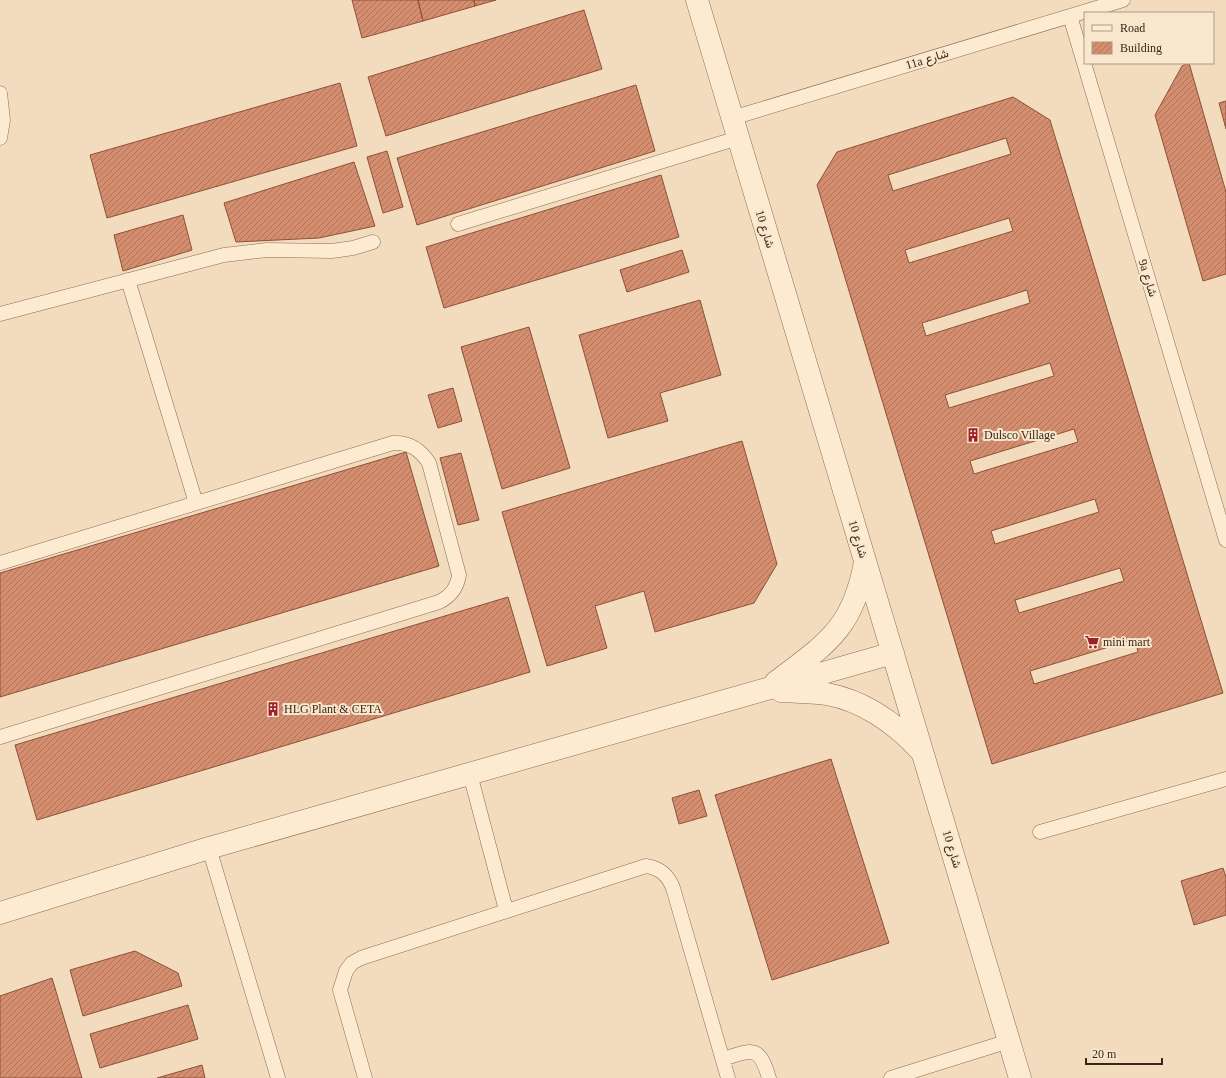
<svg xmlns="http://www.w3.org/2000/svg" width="1226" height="1078" viewBox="0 0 1226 1078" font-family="'Times New Roman',Vazirmatn,serif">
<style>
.building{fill:url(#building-hatch);stroke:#8d5138;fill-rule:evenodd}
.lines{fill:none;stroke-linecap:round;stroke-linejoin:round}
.service-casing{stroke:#8b6c54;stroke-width:15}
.minor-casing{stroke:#8b6c54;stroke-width:23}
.service{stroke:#fcead1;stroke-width:14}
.minor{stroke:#fcead1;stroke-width:22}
.labels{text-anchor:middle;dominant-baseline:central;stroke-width:4;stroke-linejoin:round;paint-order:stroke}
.street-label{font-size:12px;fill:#39261b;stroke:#f8e7cd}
.poi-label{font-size:12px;fill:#39261b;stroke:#f8e7cd;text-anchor:start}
</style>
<defs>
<pattern id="building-hatch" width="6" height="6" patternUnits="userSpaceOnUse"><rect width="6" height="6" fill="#d48e6f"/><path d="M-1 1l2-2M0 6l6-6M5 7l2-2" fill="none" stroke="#ad745a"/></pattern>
</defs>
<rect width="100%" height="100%" fill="#f2dcbd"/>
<!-- building -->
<path class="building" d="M 352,0 L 418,0 L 423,21 L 362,38 Z
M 418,0 L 474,0 L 475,6 L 423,21 Z
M 474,0 L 496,0 L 475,6 Z
M 584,10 L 602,69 L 386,136 L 368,77 Z
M 1189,63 L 1226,192 L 1226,274 L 1203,281 L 1155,115 L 1182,66 Z
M 340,83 L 357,146 L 107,218 L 90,155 Z
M 636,85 L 655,151 L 417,225 L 397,158 Z
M 1013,97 L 1050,120 L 1223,693 L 992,764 L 817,185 L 837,152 ZM 1006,138 L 1011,154 L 893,191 L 888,175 ZM 1009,218 L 1013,231 L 909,263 L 905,250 ZM 1027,290 L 1030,303 L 926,336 L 922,323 ZM 1050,363 L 1054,376 L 949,408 L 945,395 ZM 1074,429 L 1078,442 L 974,474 L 970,461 ZM 1095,499 L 1099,512 L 995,544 L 991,531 ZM 1120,568 L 1124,581 L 1019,613 L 1015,600 ZM 1135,639 L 1138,652 L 1034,684 L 1030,671 Z
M 1226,101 L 1226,129 L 1219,103 Z
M 387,151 L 403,207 L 383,213 L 367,157 Z
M 354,162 L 375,226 L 319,238 L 236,242 L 224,203 Z
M 661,175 L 679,237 L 444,308 L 426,247 Z
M 183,215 L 192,250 L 123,271 L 114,235 Z
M 682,250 L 689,272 L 627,292 L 620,270 Z
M 700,300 L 721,375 L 660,393 L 668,421 L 608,438 L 579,335 Z
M 529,327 L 570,468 L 502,489 L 461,347 Z
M 453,388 L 462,421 L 438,428 L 428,395 Z
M 742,441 L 777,564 L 754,603 L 655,632 L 644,591 L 595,606 L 607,648 L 547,666 L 502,512 Z
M 406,452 L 439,566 L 0,697 L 0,573 Z
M 461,453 L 479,520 L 458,525 L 440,458 Z
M 508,597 L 530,672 L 37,820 L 15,745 Z
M 831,759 L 889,943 L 772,980 L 715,795 Z
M 699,790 L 707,816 L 679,824 L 672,798 Z
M 1223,868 L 1226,877 L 1226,915 L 1194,925 L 1181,881 Z
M 135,951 L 178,973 L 182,986 L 83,1016 L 70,970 Z
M 52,978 L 82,1078 L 0,1078 L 0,996 Z
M 188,1005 L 198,1039 L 100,1068 L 90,1034 Z
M 202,1065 L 205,1078 L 157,1078 Z"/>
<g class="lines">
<defs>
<path id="service" d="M 1070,16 L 1226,540
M 0,93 L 3,120 L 0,138
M 732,118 L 1123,0
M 458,224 L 738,138
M 128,280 L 196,503
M 0,314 L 224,255 L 267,250 L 332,251 L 353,248 L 373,242
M 0,563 L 393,443 C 409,442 420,449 429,463 L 459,575 C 457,588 451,596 439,602 L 0,737
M 470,774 L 506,910
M 1040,832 L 1226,779
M 209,848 L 278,1078
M 723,1059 C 752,1050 759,1044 769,1078
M 365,1078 L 340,990 L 346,971 L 352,963 L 361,958 L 646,866 C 660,868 668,875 673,888 L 728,1078
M 891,1078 L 1009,1041"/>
<path id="minor" d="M 697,0 L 1020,1078
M 776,682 C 826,644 853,629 865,562
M 781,691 C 796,692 812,692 827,694 C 864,701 896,724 921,751
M 0,913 L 209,848 L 893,653"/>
</defs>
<!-- service casing -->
<use href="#service" class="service-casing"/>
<!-- minor casing -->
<use href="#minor" class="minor-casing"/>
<!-- service -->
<use href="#service" class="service"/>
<!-- minor -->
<use href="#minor" class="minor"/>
</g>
<!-- icons -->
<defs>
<symbol id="building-bare" viewBox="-9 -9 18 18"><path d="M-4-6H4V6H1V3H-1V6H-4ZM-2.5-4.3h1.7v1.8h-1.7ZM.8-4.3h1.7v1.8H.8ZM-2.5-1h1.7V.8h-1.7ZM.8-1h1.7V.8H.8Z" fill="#a01f2d" stroke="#f8e7cd" stroke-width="2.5" paint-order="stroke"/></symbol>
<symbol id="supermarket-bare" viewBox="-9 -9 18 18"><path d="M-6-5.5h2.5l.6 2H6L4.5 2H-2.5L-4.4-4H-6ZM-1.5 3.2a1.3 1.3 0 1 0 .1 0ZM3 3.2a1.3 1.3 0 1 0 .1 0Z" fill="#a01f2d" stroke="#f8e7cd" stroke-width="2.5" paint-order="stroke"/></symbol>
</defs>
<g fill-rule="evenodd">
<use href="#building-bare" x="963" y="425" width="20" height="20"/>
<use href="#supermarket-bare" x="1082" y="632" width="20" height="20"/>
<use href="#building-bare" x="263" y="699" width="20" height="20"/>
</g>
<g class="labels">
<!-- street labels -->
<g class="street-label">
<text transform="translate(927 59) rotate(-17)">11a شارع</text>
<text transform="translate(765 229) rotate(73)">شارع 10</text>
<text transform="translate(1148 278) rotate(73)">9a شارع</text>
<text transform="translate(858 539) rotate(73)">شارع 10</text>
<text transform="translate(952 849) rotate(73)">شارع 10</text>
</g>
<!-- poi labels -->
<g class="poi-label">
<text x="984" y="435">Dulsco Village</text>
<text x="1103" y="642">mini mart</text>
<text x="284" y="709">HLG Plant &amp; CETA</text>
</g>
</g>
<!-- legend -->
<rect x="1084" y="12" width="130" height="52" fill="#f8e7cd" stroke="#ac9a86"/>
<rect x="1092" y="25" width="20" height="6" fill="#fcead1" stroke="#ac9a86"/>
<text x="1120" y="32" font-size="12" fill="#39261b">Road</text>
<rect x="1092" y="42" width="20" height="12" fill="url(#building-hatch)" stroke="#ac9a86"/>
<text x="1120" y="52" font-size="12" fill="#39261b">Building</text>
<!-- scale -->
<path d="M1086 1058v6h76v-6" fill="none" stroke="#39261b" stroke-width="2"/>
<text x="1092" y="1058" font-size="12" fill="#39261b" stroke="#f8e7cd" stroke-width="3" paint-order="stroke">20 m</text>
</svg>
